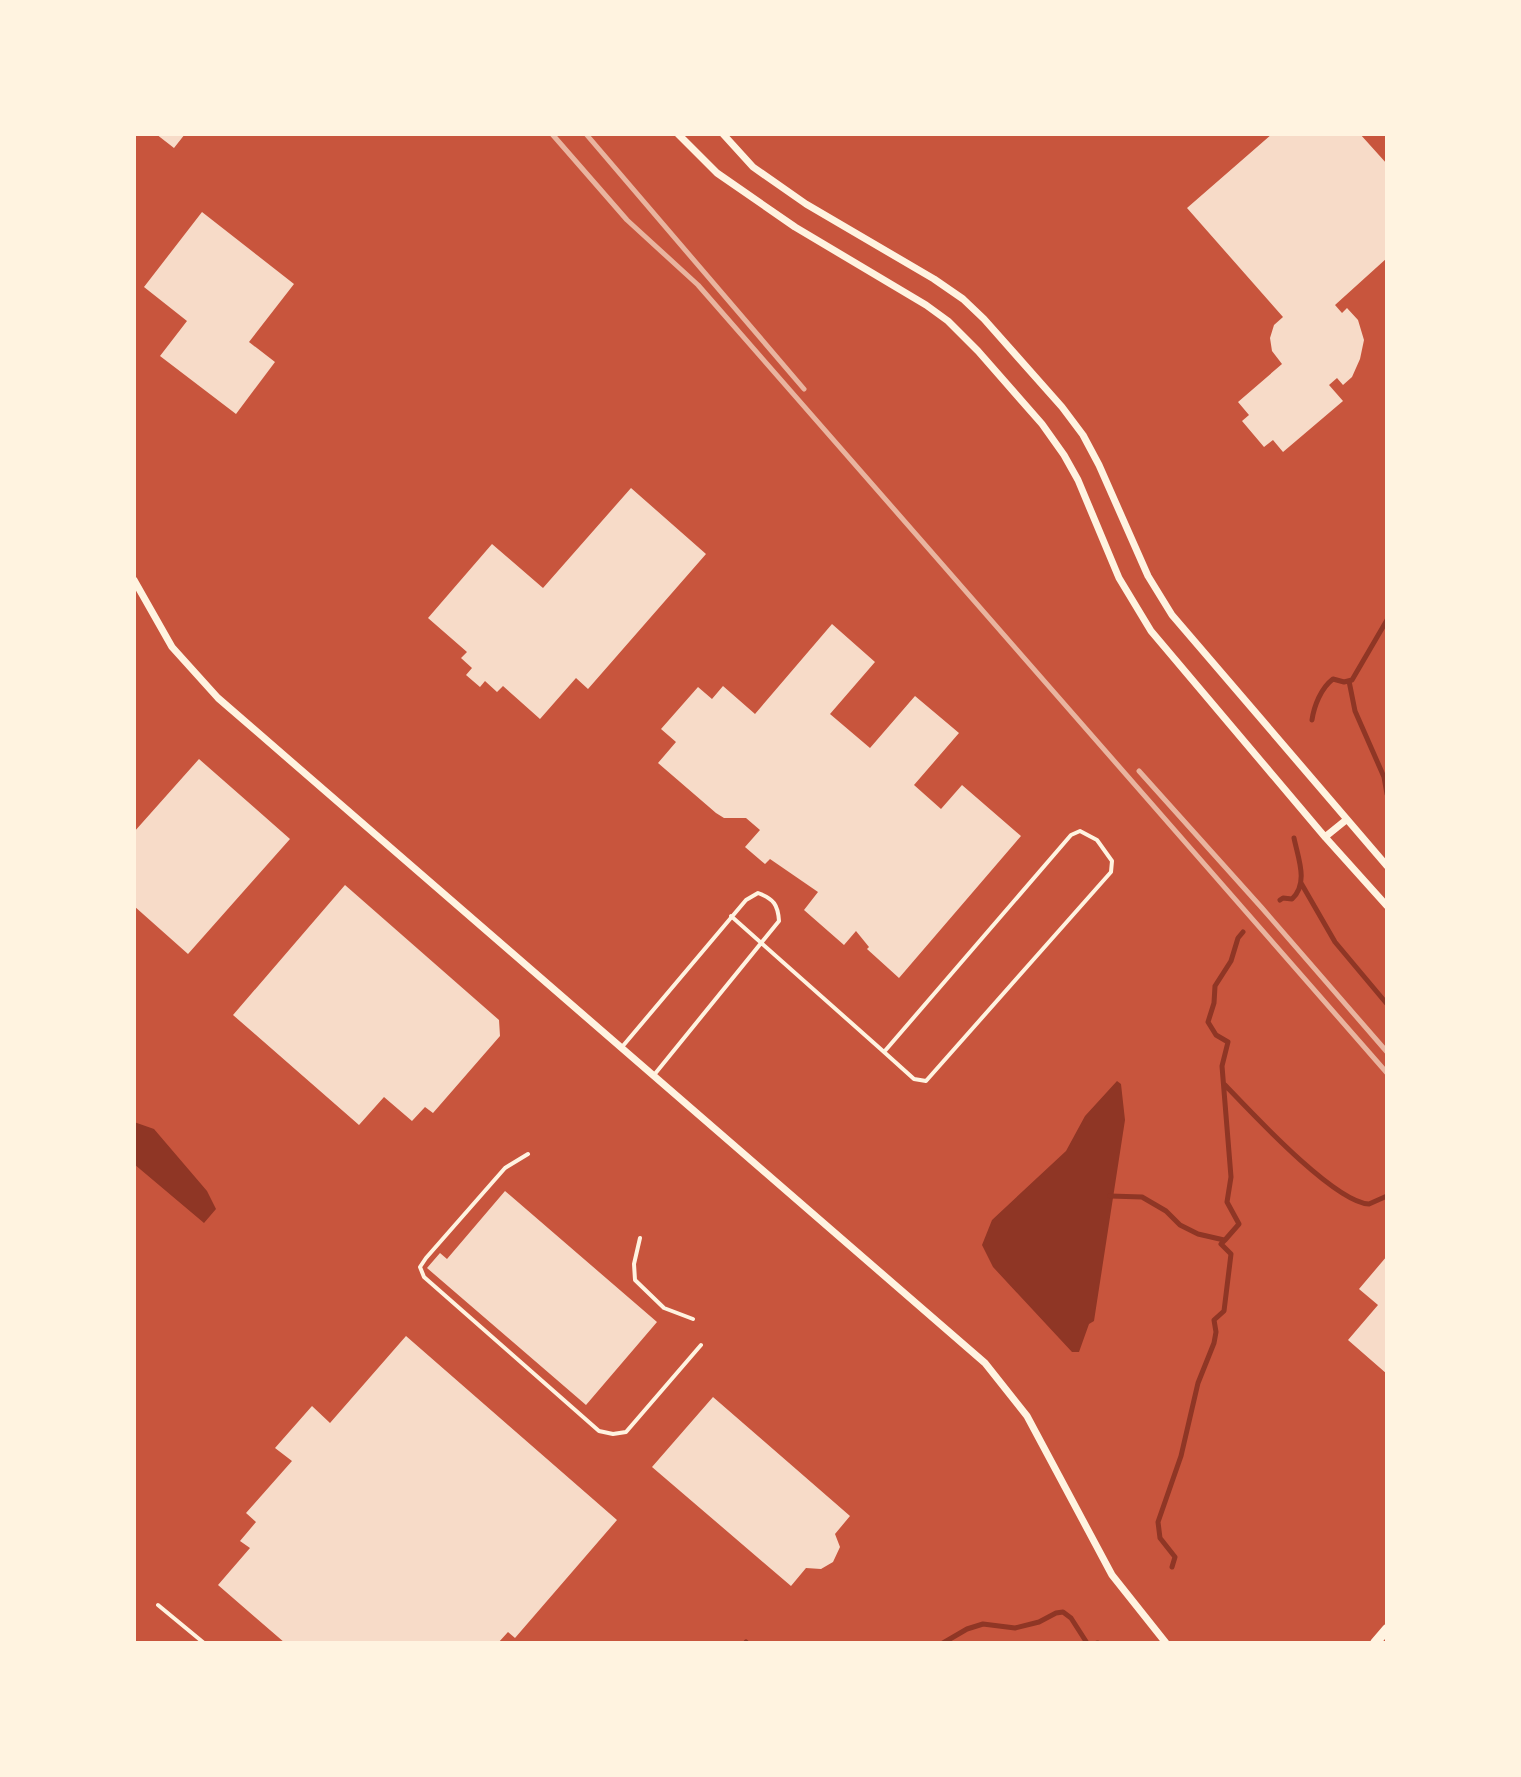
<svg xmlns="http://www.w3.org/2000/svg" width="1521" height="1777" viewBox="0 0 1521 1777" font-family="'Exo 2',sans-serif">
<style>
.water{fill:#8f3625}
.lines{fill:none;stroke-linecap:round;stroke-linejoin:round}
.stream{stroke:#8f3625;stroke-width:5}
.building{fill:#f7dbc8}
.service{stroke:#fff3e0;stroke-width:4}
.minor{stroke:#fff3e0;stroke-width:7}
.secondary{stroke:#fff3e0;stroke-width:10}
.rail{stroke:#e9b49f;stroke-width:5}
</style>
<rect width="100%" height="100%" fill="#c8553d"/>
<!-- water -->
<path class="water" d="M 1117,1081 L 1121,1084 L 1125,1120 L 1094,1321 L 1089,1324 L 1079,1352 L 1072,1352 L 993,1267 L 982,1245 L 992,1220 L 1066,1151 L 1085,1116 Z
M 134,1122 L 154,1129 L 207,1191 L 216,1209 L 204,1223 L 134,1164 Z"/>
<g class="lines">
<!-- stream -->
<path class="stream" d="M 1349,681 L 1355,711 L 1384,777 L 1387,794
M 1312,720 C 1314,706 1321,688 1333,679 L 1344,682 L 1352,680 L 1387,620
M 1301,883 L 1335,942 L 1387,1004
M 1280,900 L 1283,898 L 1292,899 C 1309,883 1298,858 1294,838
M 1225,1085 C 1251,1112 1334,1202 1369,1204 L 1387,1196
M 1110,1196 L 1142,1197 L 1166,1211 L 1180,1225 L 1198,1234 L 1224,1240
M 1225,1240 L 1239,1224 L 1227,1202 L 1231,1177 L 1222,1066 L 1228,1042 L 1216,1035 L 1208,1022 L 1214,1003 L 1215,986 L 1231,961 L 1238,938 L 1243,932
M 1172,1567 L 1175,1557 L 1160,1538 L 1158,1522 L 1181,1456 L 1198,1383 L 1214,1343 L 1216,1332 L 1214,1320 L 1224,1311 L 1231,1254 L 1221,1244 L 1225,1240
M 746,1642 L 747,1643
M 943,1643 L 967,1629 L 983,1624 L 1015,1628 L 1039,1622 L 1056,1613 L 1063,1612 L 1071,1618 L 1087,1643
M 1097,1643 L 1098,1643"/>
</g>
<!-- building -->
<path class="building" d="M 156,134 L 185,134 L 174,148 Z
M 1272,134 L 1360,134 L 1387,164 L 1387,258 L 1335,305 L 1342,313 L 1347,308 L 1358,320 L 1364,340 L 1360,359 L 1352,377 L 1343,385 L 1337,378 L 1329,385 L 1343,401 L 1283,452 L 1273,440 L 1264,447 L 1242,421 L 1249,415 L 1238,402 L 1282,364 L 1272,351 L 1270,338 L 1274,325 L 1283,317 L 1187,208 Z
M 202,212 L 294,284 L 249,342 L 275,362 L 236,414 L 160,356 L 187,321 L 144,287 Z
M 631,488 L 706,554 L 588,689 L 576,678 L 540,719 L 503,686 L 497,692 L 485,681 L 480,687 L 466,675 L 472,668 L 461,658 L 467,652 L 428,618 L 492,544 L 543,588 Z
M 832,624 L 875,662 L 830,714 L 870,748 L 915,696 L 959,733 L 914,785 L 941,809 L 962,785 L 1021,836 L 899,978 L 867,949 L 869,947 L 856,931 L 844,945 L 804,910 L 818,892 L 770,859 L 765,864 L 745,847 L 760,830 L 746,818 L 724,818 L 716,813 L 658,763 L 676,742 L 661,729 L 698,687 L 712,699 L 723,686 L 755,714 Z
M 199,759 L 290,839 L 188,954 L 134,906 L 134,832 Z
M 345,885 L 499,1020 L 500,1036 L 433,1113 L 425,1107 L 412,1121 L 384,1097 L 359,1125 L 233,1015 Z
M 505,1191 L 657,1322 L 586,1405 L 427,1268 L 440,1253 L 447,1259 Z
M 1387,1256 L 1387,1374 L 1348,1340 L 1378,1305 L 1359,1289 Z
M 406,1336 L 617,1520 L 515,1638 L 508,1632 L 498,1643 L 285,1643 L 218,1585 L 250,1548 L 240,1541 L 256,1522 L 246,1513 L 292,1461 L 275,1448 L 312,1406 L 330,1423 Z
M 713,1397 L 850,1516 L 835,1534 L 840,1547 L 833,1562 L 821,1569 L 806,1568 L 791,1586 L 652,1467 Z"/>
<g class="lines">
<!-- service -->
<path class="service" d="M 731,916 L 884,1052 L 1071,835 L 1080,831 L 1097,840 L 1112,861 L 1111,872 L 926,1081 L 914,1079 L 884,1052
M 622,1047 L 746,900 L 758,893 C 774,899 778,905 779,921 L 654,1075
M 528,1154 L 505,1168 L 426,1258 L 420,1267 L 424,1277 L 599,1431 L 613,1434 L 626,1432 L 701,1345
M 640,1238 L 634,1264 L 635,1280 L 664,1308 L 693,1319
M 158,1605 L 204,1643"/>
<!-- minor -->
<path class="minor" d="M 678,134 L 717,173 L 795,227 L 926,305 L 948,321 L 978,351 L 1042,424 L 1064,455 L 1078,480 L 1119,578 L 1151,631 L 1325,837 L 1387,906
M 723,134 L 753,167 L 806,204 L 934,279 L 963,299 L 984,319 L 1062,407 L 1083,435 L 1099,465 L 1148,576 L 1172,615 L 1387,866
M 134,580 L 172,647 L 218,698 L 985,1363 L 1027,1416 L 1112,1575 L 1166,1643
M 1325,837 L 1346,820"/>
<!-- secondary -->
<path class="secondary" d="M 1375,1643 L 1387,1629"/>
<!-- rail -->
<path class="rail" d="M 552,134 L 627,220 L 698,285 L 1387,1073
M 586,134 L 804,389
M 1139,771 L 1262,908 L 1387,1052"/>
</g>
<!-- border -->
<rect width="1521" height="1777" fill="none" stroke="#fff3e0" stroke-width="272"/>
</svg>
